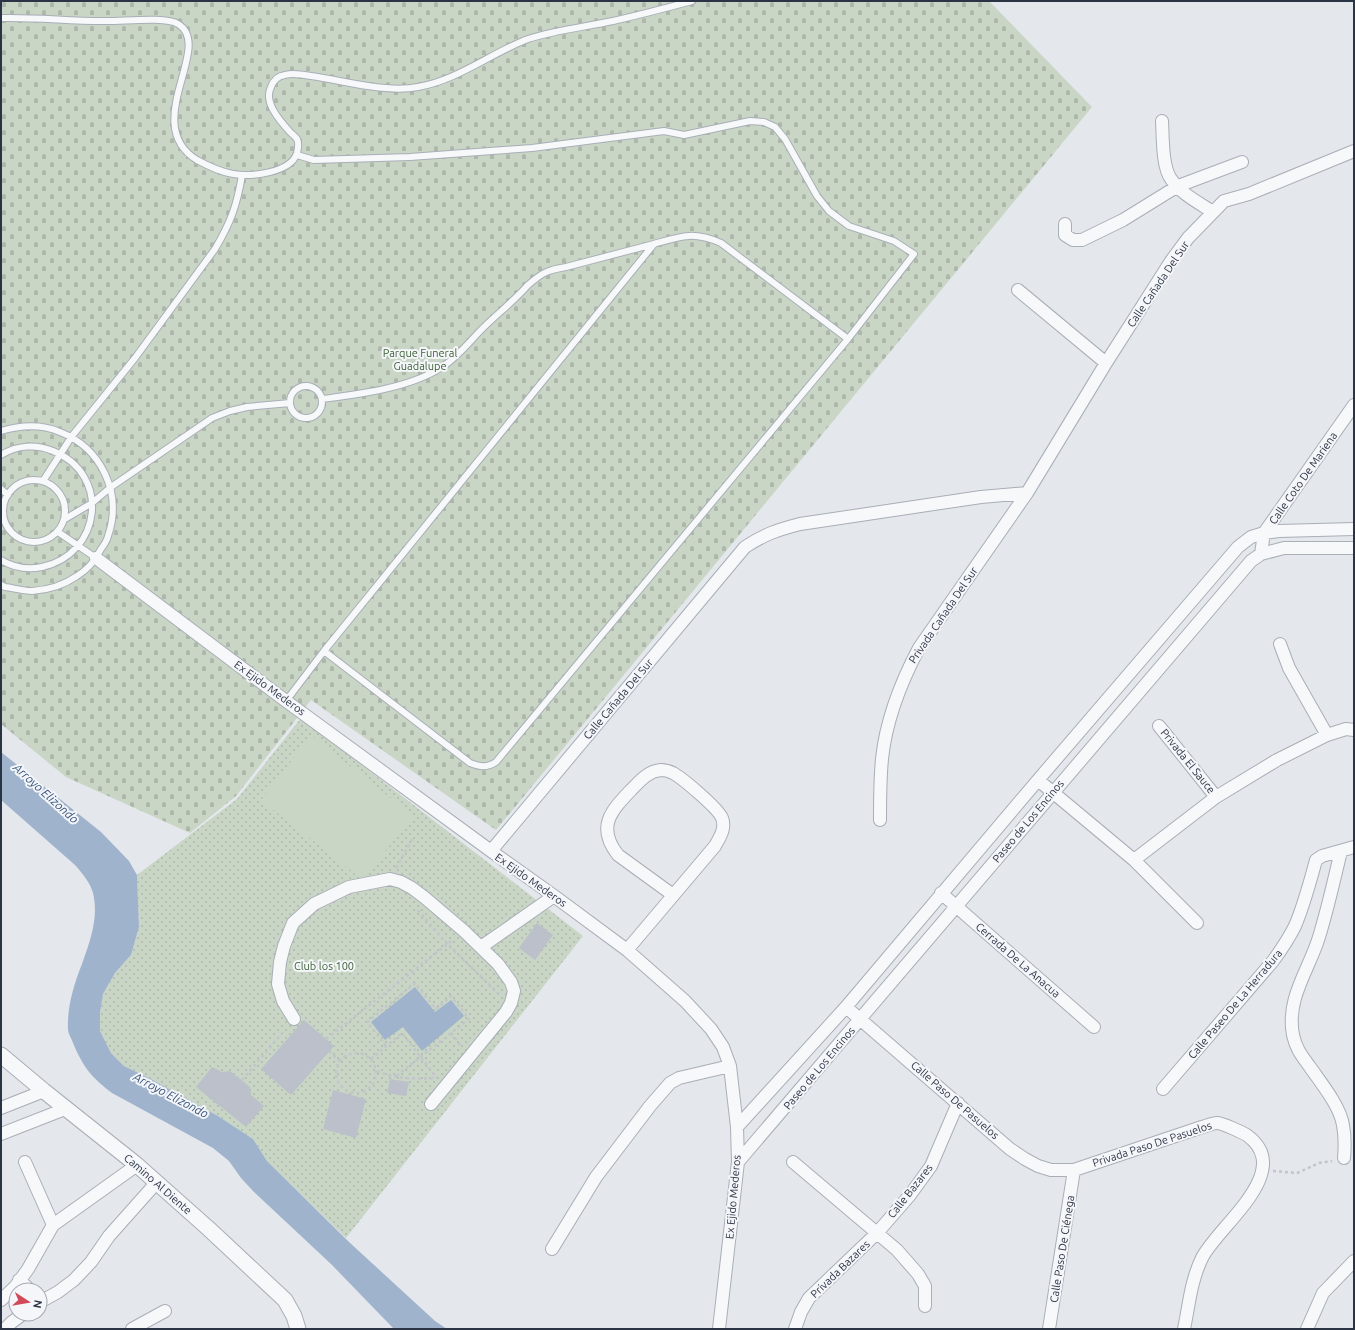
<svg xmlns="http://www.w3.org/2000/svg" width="1355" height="1330" viewBox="0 0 1355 1330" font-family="Ubuntu,sans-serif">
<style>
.cemetery{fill:url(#cemetery-stones)}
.park{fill:url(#park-dots)}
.pitch{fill:#c9d6c5}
.water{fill:#9fb4cc}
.building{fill:#bbc0ca}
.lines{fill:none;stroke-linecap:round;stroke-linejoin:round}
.service-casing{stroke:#a9aeb7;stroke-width:8}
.minor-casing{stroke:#a9aeb7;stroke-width:14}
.tertiary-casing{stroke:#a9aeb7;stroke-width:17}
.path{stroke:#c2c5cb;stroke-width:2.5;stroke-dasharray:3 3;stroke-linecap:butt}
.service{stroke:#f7f8fa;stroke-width:6}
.minor{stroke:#f7f8fa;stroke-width:12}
.tertiary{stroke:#f7f8fa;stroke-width:15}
.labels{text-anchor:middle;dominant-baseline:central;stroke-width:4;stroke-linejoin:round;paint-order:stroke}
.street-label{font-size:11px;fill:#2b3445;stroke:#f4f6f9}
.park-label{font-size:11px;fill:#3f6138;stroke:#f4f6f9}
.water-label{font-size:12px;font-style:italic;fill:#34527a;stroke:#f4f6f9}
</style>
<defs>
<pattern id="cemetery-stones" width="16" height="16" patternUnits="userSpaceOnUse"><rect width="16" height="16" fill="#c9d6c5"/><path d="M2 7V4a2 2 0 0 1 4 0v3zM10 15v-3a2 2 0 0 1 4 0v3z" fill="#adb8ab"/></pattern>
<pattern id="park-dots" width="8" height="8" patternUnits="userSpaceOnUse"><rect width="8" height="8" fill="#c9d6c5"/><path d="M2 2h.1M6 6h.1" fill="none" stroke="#adb8ab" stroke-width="1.8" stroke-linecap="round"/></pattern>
</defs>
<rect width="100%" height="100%" fill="#e4e7ec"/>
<!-- cemetery -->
<path class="cemetery" d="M 1,1 L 989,1 L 1092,107 L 496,830 L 311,700 L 236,796 L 190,833 L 66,777 L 1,724 Z"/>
<!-- park -->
<path class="park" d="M 301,718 L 583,936 L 346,1238 L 267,1161 L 253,1139 L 218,1116 L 151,1079 L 124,1066 L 111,1053 L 100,1031 L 100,1013 L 103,994 L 115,973 L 131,955 L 139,927 L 137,875 L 237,799 Z"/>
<!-- pitch -->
<path class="pitch" d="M 311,735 L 413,816 L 363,880 L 261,800 Z"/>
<!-- water -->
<path class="water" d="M 1,752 L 101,832 L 129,861 L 137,875 L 139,927 L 131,955 L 115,973 L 103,994 L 100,1013 L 100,1031 L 111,1053 L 124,1066 L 151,1079 L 218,1116 L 253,1139 L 267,1161 L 349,1242 L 435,1321 L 447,1329 L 394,1329 L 331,1264 L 254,1192 L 241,1178 L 229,1161 L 213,1148 L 112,1093 C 92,1078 83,1067 73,1043 C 72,1039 68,1034 68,1029 C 67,1007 74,984 82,964 C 90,941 99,918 93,893 C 90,882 82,873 75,865 L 1,800 Z
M 415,987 L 435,1012 L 451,1000 L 464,1016 L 422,1051 L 403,1027 L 385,1040 L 371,1022 Z"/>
<!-- building -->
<path class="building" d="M 537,923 L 553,935 L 535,960 L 519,948 Z
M 304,1020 L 334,1046 L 291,1095 L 261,1069 Z
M 212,1067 L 222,1072 L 230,1071 L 250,1087 L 251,1095 L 264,1106 L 246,1127 L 196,1087 Z
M 390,1079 L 409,1082 L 406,1096 L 387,1093 Z
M 333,1090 L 366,1099 L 356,1138 L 323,1129 Z"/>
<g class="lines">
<defs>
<path id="service" d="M 1,18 C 35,17 68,21 102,21 C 120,22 165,16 178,24 C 215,46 139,124 197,160 C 208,166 221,172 233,174 C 251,177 291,173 297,153 C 298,149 299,143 297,139 C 295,136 292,134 290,132 C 280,121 263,102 271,87 C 273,81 278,76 285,75 C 295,72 308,76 318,77 C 348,82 388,93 418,87 C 458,80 491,53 528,39 C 555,30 585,27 613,21 C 639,15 666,8 692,1
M 297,155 L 314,160 L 410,157 L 532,148 L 664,131 L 684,135 L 750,121 L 764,122 L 775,127 L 785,139 L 817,196 L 829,211 L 849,226 L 894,241 L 914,254 L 848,339 L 496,762 C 487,768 480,767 470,763 L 324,651
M290 402a16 16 0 1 1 32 0a16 16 0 1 1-32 0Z
M 323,399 C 360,394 410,388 442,367 C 458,357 469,342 482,329 C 497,314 514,301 528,285 C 542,273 547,270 566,267 L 654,244
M 1,431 C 21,425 41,424 60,432 C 101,448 123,493 108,536 C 107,541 104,545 101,549 C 96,559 87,570 77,576 C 64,585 48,590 32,591 C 23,591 13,588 5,587 L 1,585
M 1,455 C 17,445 36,444 53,451 C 111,474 102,554 42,567 C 28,570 13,567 1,560
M3 511a31 31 0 1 1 62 0a31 31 0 1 1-62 0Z
M 43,481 L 72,436 L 135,358 L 215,249 C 231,222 237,205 242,175
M 1,489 L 8,495
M 65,519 L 92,503 L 111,487 L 212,418 L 230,411 L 247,407 L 290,403
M 58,532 L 96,558
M 286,701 L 324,651 L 654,244 C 681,236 693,231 721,243 L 848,339"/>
<path id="minor" d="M 1162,121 C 1163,137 1162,167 1171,179 C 1180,193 1199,203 1213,212
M 1065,224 L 1065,235 L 1073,240 L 1082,240 L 1123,220 L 1178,186 L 1242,162
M 1018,290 L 1106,363
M 1261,554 L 1264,533 L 1354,405
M 96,558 L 286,701 L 491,851 L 554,896 L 627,950 L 685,1001 L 711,1029 L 723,1047 L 730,1066 L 737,1127 L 738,1162 L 719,1329
M 1280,644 L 1289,668 L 1327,735
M 1159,726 L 1216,797
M 1038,780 L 1134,860 L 1197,923
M 880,820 C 880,800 880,779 882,759 C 886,720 901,682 919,648 L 1027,493 L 1106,363 L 1171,261 L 1188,238 L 1224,201 L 1249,194 L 1354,151
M 491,851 L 745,547 C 765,534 777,530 800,524 L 981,497 L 1027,493
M 1341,851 C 1334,880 1328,908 1319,937 C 1309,970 1286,998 1293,1035 C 1296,1049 1302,1056 1310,1067 C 1321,1083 1340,1106 1343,1125 C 1345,1136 1345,1147 1344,1158
M 1134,860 L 1216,797 L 1277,760 L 1327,735 L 1346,729 L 1354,730
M 941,893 L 1094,1027
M 481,947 L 554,896
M 627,950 L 715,846 C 720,837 726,828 722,818 C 718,808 682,778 673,773 C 669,771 665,770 661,770 C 648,771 640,781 631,790 C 611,811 596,827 618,855 L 673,895
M 846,1007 L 1010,1149 L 1025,1159 L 1038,1166 L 1051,1170 L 1074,1170 L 1202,1127 C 1206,1126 1213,1123 1217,1123 C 1222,1123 1244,1133 1248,1136 C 1295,1172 1218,1226 1202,1258 C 1191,1280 1189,1305 1184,1329
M 294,1019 L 283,1001 L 278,984 L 280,962 L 284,946 L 293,923 L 314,904 L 349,887 L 390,879 L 401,882 L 412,888 L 424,897 L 464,931 L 498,964 L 511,982 L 514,991 L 511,1003 L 506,1012 L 431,1104
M 1163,1089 L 1273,961 C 1281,950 1289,938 1295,926 C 1304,905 1310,882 1316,860 L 1322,856 L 1354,847
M 1,1108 L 44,1091
M 737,1127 L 846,1007 L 1038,780 L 1238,547 L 1251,537 L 1264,533 L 1279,531 L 1354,529
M 1,1134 L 65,1109
M 25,1162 L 53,1225
M 738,1162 L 1251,561 L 1261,554 L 1284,548 L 1354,548
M 793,1162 L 897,1250 L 918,1274 L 925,1286 L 925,1306
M 552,1249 L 596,1177 L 650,1106 L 670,1083 L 679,1078 L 730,1066
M 19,1280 L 30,1290
M 1,1300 L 15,1287 L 28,1269 L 53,1225 L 137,1165
M 40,1302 L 58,1292 L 74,1280 L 91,1262 L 109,1236 L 157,1182
M 5,1329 L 12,1322 L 23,1314
M 132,1329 L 165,1311
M 795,1329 L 801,1312 L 809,1298 L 877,1233 L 910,1195 L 931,1166 L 958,1103
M 1049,1329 L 1074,1170
M 1307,1329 L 1323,1293 L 1354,1261"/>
<path id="tertiary" d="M 1,1055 L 44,1091 L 137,1165 L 209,1229 L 285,1300 L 294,1316 L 298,1329"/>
</defs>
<!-- service casing -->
<use href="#service" class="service-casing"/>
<!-- minor casing -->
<use href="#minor" class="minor-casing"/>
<!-- tertiary casing -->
<use href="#tertiary" class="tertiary-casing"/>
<!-- path -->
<path class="path" d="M 396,868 L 413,838
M 418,910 L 447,944 L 501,996
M 451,1033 L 461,1046
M 326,1039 L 454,939
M 386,1046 L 367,1022 L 415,983 L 436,1009 L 451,996 L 469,1019 L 395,1077
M 329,1051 L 340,1061
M336 1073a20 20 0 1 1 40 0a20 20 0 1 1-40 0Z
M 371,1059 L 402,1033 L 437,1078
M 377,1071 C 396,1079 414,1079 435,1078
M 242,1080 L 286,1029
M 1273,1171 L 1297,1173 L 1319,1163 L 1332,1161"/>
<!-- service -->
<use href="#service" class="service"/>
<!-- minor -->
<use href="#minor" class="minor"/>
<!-- tertiary -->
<use href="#tertiary" class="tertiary"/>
</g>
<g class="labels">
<!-- street labels -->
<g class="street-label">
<text transform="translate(1158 284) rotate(-56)">Calle Cañada Del Sur</text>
<text transform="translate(1303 478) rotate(-55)">Calle Coto De Mariena</text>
<text transform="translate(943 615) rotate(-56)">Privada Cañada Del Sur</text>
<text transform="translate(270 688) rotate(36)">Ex Ejido Mederos</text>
<text transform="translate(618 699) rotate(-50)">Calle Cañada Del Sur</text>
<text transform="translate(1188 761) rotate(51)">Privada El Sauce</text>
<text transform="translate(1028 821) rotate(-50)">Paseo de Los Encinos</text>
<text transform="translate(531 880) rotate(35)">Ex Ejido Mederos</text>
<text transform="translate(1018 960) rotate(41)">Cerrada De La Anacua</text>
<text transform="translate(1235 1004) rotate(-50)">Calle Paseo De La Herradura</text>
<text transform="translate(819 1068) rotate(-50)">Paseo de Los Encinos</text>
<text transform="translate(955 1100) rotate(41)">Calle Paso De Pasuelos</text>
<text transform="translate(1152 1144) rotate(-18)">Privada Paso De Pasuelos</text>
<text transform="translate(158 1184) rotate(41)">Camino Al Diente</text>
<text transform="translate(910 1191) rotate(-52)">Calle Bazares</text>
<text transform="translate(733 1197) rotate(-85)">Ex Ejido Mederos</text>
<text transform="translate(1062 1249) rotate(-81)">Calle Paso De Ciénega</text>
<text transform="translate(840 1269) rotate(-44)">Privada Bazares</text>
</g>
<!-- park labels -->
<g class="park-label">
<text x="420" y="353">Parque Funeral<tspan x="420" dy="13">Guadalupe</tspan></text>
<text x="324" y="966">Club los 100</text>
</g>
<!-- water labels -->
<g class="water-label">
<text transform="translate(46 793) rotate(42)">Arroyo Elizondo</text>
<text transform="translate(171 1095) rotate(28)">Arroyo Elizondo</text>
</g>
</g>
<!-- border -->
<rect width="1355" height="1330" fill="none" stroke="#2b3445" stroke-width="4"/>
<!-- north arrow -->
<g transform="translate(28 1302) rotate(102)"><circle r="19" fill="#f4f6f9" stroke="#a4a8b1"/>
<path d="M0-3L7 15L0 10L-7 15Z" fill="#d1495b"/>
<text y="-6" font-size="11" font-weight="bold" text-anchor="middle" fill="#2b3445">N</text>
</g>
</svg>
